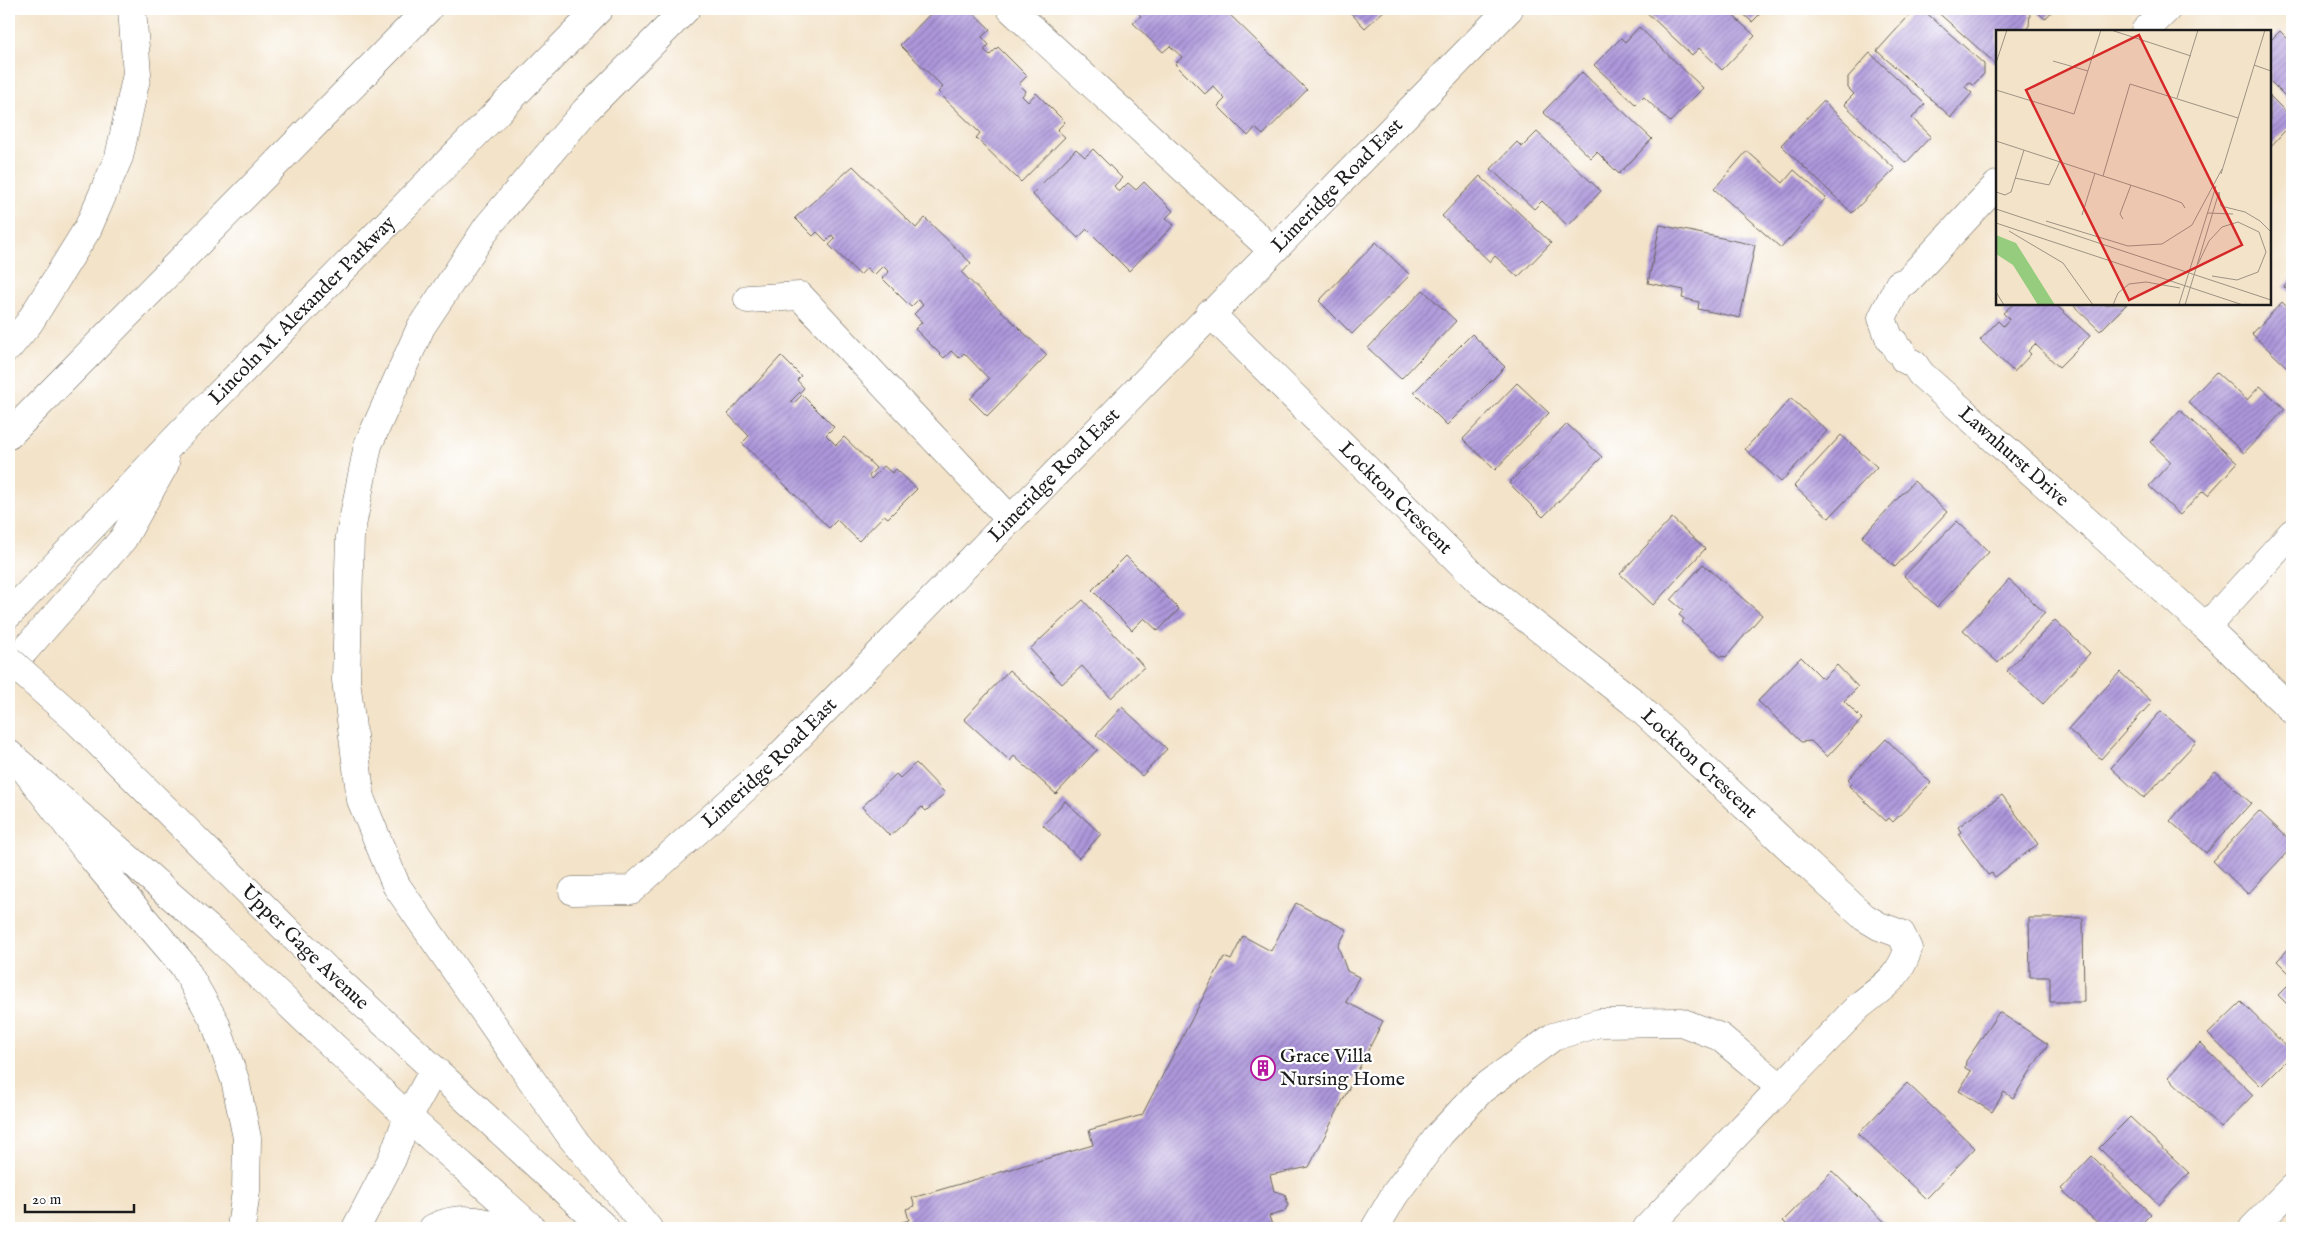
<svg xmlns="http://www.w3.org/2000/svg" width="2301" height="1237" viewBox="0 0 2301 1237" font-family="'IM FELL English',serif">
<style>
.building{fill:url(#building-hatch)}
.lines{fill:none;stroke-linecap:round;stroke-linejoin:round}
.minor-casing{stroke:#676259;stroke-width:29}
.major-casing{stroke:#676259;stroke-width:29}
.highway-casing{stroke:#676259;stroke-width:29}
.minor{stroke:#fff;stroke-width:28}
.major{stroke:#fff;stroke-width:28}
.highway{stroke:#fff;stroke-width:28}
.major-bridge-casing{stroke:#676259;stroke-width:29;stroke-linecap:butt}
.major-bridge{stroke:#fff;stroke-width:28}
.labels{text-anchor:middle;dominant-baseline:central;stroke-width:4.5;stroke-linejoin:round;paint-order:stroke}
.street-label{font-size:20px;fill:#1c1c1c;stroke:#fff}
.poi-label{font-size:20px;fill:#1c1c1c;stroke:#fff;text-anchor:start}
.inset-road{fill:none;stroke:#9d9384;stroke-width:1}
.view{fill:#d62828;fill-opacity:0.15;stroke:#d62828;stroke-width:2.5}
.inset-edge{fill:none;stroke:#1c1c1c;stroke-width:2.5}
</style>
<defs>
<pattern id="building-hatch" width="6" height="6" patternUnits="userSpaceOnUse" patternTransform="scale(1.25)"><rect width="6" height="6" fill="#ad97db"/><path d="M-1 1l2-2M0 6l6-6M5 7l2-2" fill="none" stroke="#8c7ab1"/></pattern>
</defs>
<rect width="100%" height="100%" fill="#fff"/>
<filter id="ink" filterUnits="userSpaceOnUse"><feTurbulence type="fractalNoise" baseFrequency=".02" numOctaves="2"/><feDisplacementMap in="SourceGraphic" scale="10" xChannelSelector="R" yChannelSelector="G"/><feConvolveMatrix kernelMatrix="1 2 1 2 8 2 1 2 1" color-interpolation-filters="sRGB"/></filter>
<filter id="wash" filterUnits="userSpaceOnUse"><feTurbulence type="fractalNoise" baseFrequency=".0096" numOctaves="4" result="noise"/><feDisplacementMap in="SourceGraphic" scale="20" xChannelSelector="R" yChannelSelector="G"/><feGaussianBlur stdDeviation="1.12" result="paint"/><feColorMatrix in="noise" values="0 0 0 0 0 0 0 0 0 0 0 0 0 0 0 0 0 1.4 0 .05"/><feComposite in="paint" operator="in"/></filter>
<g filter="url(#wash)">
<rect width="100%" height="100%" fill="#f3e3c9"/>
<g id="blocks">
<!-- building -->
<path class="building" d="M 935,9 L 969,9 L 990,29 L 982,37 L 989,45 L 984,50 L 990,55 L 998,47 L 1027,76 L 1019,84 L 1026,91 L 1022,96 L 1028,102 L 1036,93 L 1065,122 L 1057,130 L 1065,137 L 1021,182 L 976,138 L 980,133 L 938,92 L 943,87 L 900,45 Z
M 1134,9 L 1224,9 L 1307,90 L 1263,135 L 1255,128 L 1248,136 L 1218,106 L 1225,99 L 1213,86 L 1205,94 L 1175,64 L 1182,57 L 1170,46 L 1163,52 L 1133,23 L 1141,16 Z
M 1347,9 L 1386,9 L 1365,28 Z
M 1643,9 L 1726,9 L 1755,36 L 1722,70 L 1699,48 L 1692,55 Z
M 1738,9 L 1765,9 L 1752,22 Z
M 1915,9 L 1922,9 L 1984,64 L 1984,74 L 1973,85 L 1969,82 L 1965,87 L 1972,93 L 1951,117 L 1877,51 Z
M 1934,9 L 2024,9 L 2030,14 L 2029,26 L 2024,31 L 1997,31 L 1997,65 Z
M 2034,9 L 2054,9 L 2045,19 Z
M 1639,27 L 1703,88 L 1670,122 L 1644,97 L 1636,105 L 1594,65 L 1621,38 L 1625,42 Z
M 2280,31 L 2292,43 L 2292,103 L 2270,81 L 2270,41 Z
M 1870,53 L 1925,104 L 1912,118 L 1931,136 L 1906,163 L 1844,104 L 1854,94 L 1848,88 L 1848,77 Z
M 1582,72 L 1652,139 L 1619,174 L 1597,152 L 1591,158 L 1543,112 Z
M 2270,96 L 2292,118 L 2292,123 L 2270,147 Z
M 1823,101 L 1895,169 L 1852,213 L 1781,145 Z
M 1537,132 L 1601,191 L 1568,226 L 1542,201 L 1534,209 L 1491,169 L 1517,142 L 1522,147 Z
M 1076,149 L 1085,157 L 1093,149 L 1122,178 L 1114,186 L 1119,192 L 1128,183 L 1136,190 L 1144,182 L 1173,211 L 1166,218 L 1174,225 L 1129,271 L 1087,229 L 1078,238 L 1032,194 Z
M 1747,151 L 1783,183 L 1794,170 L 1826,198 L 1781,248 L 1714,189 Z
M 853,166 L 916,228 L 925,218 L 971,263 L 962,273 L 1047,355 L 987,416 L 970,399 L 989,379 L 964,353 L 959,358 L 951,351 L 944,358 L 915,329 L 922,322 L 914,314 L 923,305 L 918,300 L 911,307 L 882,278 L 889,272 L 883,266 L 874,275 L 867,268 L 860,275 L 829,245 L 835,239 L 832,235 L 826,241 L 817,232 L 813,236 L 795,218 Z
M 1480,176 L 1551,243 L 1518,277 L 1495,256 L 1490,262 L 1442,216 Z
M 1660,225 L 1755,245 L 1740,318 L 1698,309 L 1699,302 L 1682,298 L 1684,290 L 1648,283 Z
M 1376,242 L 1410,275 L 1352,334 L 1319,301 Z
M 2292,278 L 2292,294 L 2284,287 Z
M 1423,290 L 1456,321 L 1401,379 L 1368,348 Z
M 2282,302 L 2292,312 L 2292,372 L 2252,334 Z
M 2013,304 L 2055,304 L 2090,336 L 2059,367 L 2035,344 L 2028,351 L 2031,354 L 2014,372 L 1980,340 L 1998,321 L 2003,326 L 2009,319 L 2003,313 Z
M 2072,304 L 2127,304 L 2100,331 Z
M 1472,334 L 1505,367 L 1447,425 L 1414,392 Z
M 781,356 L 801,376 L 797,380 L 804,388 L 791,401 L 794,403 L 802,395 L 834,427 L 826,435 L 836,445 L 844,437 L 876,468 L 869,476 L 871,479 L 884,466 L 892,473 L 896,469 L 917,489 L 888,518 L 884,515 L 859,541 L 837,520 L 829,528 L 742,443 L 749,436 L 728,414 Z
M 2216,372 L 2247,400 L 2260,386 L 2285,409 L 2244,453 L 2188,402 Z
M 1517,383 L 1549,413 L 1495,470 L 1463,439 Z
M 1791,398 L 1827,431 L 1781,482 L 1745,449 Z
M 2180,410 L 2237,463 L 2208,495 L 2203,491 L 2180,515 L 2149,486 L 2171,462 L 2150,442 Z
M 1567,424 L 1602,457 L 1543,517 L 1509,483 Z
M 1841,435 L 1877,467 L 1829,518 L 1794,486 Z
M 1914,481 L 1947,512 L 1895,567 L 1862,537 Z
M 1672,518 L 1705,549 L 1653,605 L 1620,574 Z
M 1957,521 L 1989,552 L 1937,607 L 1904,576 Z
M 1126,556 L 1179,609 L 1158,631 L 1144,618 L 1132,630 L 1092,590 Z
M 1703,564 L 1762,615 L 1726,657 L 1720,656 L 1682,622 L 1684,619 L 1679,615 L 1683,610 L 1671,600 Z
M 2009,580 L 2045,613 L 1998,663 L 1963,630 Z
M 1083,600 L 1144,667 L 1111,698 L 1082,666 L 1062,684 L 1030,649 Z
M 2055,620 L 2090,653 L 2043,704 L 2007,671 Z
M 1801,657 L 1823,679 L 1837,665 L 1858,687 L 1844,701 L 1862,719 L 1827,757 L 1811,741 L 1801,742 L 1758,701 Z
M 1009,670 L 1097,750 L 1056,794 L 1014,756 L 1010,761 L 964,719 Z
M 2120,672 L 2152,702 L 2101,759 L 2068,729 Z
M 1122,707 L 1167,749 L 1142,776 L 1096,735 Z
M 2161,711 L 2196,742 L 2144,798 L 2111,768 Z
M 1886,739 L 1931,783 L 1893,822 L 1889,818 L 1886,821 L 1849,786 L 1852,783 L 1848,779 Z
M 916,763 L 945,793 L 926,811 L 922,807 L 890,836 L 862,807 L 896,774 L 900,778 Z
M 2215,771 L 2251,803 L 2206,853 L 2170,821 Z
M 2002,795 L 2038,844 L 1995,877 L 1992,873 L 1988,875 L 1958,834 L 1961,832 L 1958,827 Z
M 1065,801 L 1101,834 L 1079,858 L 1043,825 Z
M 2259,811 L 2292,842 L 2292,847 L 2248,894 L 2213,861 Z
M 1296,903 L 1347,930 L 1338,946 L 1347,971 L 1359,977 L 1346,1002 L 1383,1021 L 1309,1167 L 1270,1175 L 1274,1191 L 1285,1194 L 1288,1205 L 1284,1212 L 1269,1216 L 1273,1228 L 891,1228 L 892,1225 L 909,1220 L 906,1209 L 915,1206 L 912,1198 L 1093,1145 L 1089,1130 L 1142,1115 L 1224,957 L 1231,960 L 1243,936 L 1271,951 Z
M 2029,918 L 2083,918 L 2084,1002 L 2050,1002 L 2050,977 L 2030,977 Z
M 2292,945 L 2292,976 L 2277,961 Z
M 2292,981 L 2292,1009 L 2278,995 Z
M 2241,1002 L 2292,1052 L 2292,1055 L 2261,1086 L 2208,1034 Z
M 1999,1012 L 2048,1044 L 2013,1098 L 2004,1092 L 1992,1112 L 1959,1091 L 1971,1071 L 1965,1068 L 1966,1061 Z
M 2200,1043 L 2253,1095 L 2221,1128 L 2168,1077 Z
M 1907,1083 L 1975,1148 L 1926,1199 L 1858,1134 Z
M 2130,1117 L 2189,1173 L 2159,1205 L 2099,1148 Z
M 2092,1156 L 2151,1214 L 2137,1228 L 2103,1228 L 2061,1189 Z
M 1832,1171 L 1891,1228 L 1790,1228 L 1783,1221 Z
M 2048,1221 L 2055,1228 L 2041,1228 Z"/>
</g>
</g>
<g filter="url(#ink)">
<use href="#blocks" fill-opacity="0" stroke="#676259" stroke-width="1"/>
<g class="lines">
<defs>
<g id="minor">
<path d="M 1011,9 L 1272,250"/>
<path d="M 2145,31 L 2167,9"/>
<path id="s1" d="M 1997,185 L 1907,281 L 1899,284 L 1882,318 L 1890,340 L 1894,342 L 1897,350 L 1902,352 L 1904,359 L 1914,364 L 1921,374 L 2206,627 L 2292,710"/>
<path d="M 748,299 L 800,296 L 1009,518"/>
<path id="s2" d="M 1210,313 L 1481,583 L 1632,701 L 1864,917 L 1879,926 L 1901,934 L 1908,949 C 1900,978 1881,988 1859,1006 L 1647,1228"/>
<path d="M 2206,627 L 2292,533"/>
<path id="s3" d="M 573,891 L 631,890 L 771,765 L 1509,9"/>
<path d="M 1375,1228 L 1395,1194 L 1440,1134 L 1481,1090 L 1553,1037 L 1599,1023 L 1681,1022 L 1720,1037 L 1780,1087"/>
<path d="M 2253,1228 L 2292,1188"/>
</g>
<g id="major">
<path id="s4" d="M 75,719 L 327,970 L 605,1228"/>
<path d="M 9,754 L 217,936 L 408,1117 L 532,1228"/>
</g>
<g id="highway">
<path d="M 9,347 L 29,323 L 88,228 L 119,157 L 137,74 L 132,9"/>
<path d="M 9,435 L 428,9"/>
<path id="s5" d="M 9,614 L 184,430 L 599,9"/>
<path d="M 9,668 L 123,539 L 165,464"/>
<path d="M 23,767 L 94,860 L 183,965 L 215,1022 L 235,1080 L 247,1138 L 246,1191 L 241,1228"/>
<path d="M 356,1228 L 392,1159 L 408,1117 L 434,1070"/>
<path d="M 433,1228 C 454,1217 480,1218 501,1228"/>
<path d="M 648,1228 L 572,1138 L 396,885 L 361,800 L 346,680 L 350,536 L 368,445 L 421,327 L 488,226 L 586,110 L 686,9"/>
</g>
</defs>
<!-- minor casing -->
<use href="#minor" class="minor-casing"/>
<!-- major casing -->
<use href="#major" class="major-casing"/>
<!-- highway casing -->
<use href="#highway" class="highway-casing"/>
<!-- minor -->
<use href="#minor" class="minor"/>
<!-- major -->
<use href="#major" class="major"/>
<!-- highway -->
<use href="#highway" class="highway"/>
<defs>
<path id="major-bridge" d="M 9,660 L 75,719"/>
</defs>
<!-- major-bridge casing -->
<use href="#major-bridge" class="major-bridge-casing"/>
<!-- major-bridge -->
<use href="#major-bridge" class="major-bridge"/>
</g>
</g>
<!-- icons -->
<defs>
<symbol id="building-ring" viewBox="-11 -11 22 22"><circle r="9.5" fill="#fff" stroke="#b5179e" stroke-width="1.5"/><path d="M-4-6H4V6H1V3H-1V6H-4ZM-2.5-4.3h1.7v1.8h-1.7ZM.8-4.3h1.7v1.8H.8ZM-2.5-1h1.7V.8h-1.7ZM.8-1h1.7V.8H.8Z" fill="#b5179e"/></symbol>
</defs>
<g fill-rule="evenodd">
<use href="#building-ring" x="1249" y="1054" width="28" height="28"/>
</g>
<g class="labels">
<!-- street labels -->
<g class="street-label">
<text stroke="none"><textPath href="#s3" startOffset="1056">Limeridge Road East</textPath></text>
<text stroke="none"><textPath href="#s5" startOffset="422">Lincoln M. Alexander Parkway</textPath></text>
<text stroke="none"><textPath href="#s1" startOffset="375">Lawnhurst Drive</textPath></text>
<text stroke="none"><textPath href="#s3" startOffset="651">Limeridge Road East</textPath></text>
<text stroke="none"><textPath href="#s2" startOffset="262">Lockton Crescent</textPath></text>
<text stroke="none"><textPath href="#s3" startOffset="246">Limeridge Road East</textPath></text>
<text stroke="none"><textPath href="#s2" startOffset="666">Lockton Crescent</textPath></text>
<text stroke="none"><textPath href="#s4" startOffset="324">Upper Gage Avenue</textPath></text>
</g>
<!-- poi labels -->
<g class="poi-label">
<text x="1280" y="1056">Grace Villa<tspan x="1280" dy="23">Nursing Home</tspan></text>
</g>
</g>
<!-- overview -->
<g transform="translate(1996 30)">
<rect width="275" height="275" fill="#f3e3c9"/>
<path d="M 0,205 L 20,213 L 59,275 L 42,275 L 17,235 L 0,224 Z" fill="#96cc7e"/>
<path class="inset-road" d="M 115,0 L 195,26M 57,31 L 92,41M 0,33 L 11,0M 258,35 L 275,41M 0,60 L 78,84 L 105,0M 181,68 L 202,0M 0,111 L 168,166 L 186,173 L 189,178M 225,144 L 269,0M 107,146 L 134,54 L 242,88M 19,148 L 53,155 L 64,131M 0,162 L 9,165 L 15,162 L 28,120M 223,162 L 225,176 L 249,182 L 264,191 L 275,202M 0,179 L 275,270M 211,183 L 237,184M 86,185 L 99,143M 127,189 L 124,184 L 135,155M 50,191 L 132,216 L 166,214 L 196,195 L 226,139M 0,193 L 247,275M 13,201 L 67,233 L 97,275M 202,234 L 213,211 L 226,197 L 242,192 L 263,202 L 270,222 L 262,242 L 241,250 L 216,246M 0,262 L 8,275M 183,274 L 220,156M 117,275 L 122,263 L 133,254 L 150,252 L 184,258M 189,275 L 223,162"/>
<path class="view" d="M 143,5 L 246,215 L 133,270 L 30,60 Z"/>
<rect width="275" height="275" class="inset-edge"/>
</g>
<!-- margin -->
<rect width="2301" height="1237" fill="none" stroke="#fff" stroke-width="30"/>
<!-- scale -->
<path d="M25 1204v8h109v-8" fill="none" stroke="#1c1c1c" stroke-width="2.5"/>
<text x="32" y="1204" font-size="15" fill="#1c1c1c" stroke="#ffffff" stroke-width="4" paint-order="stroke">20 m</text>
</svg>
